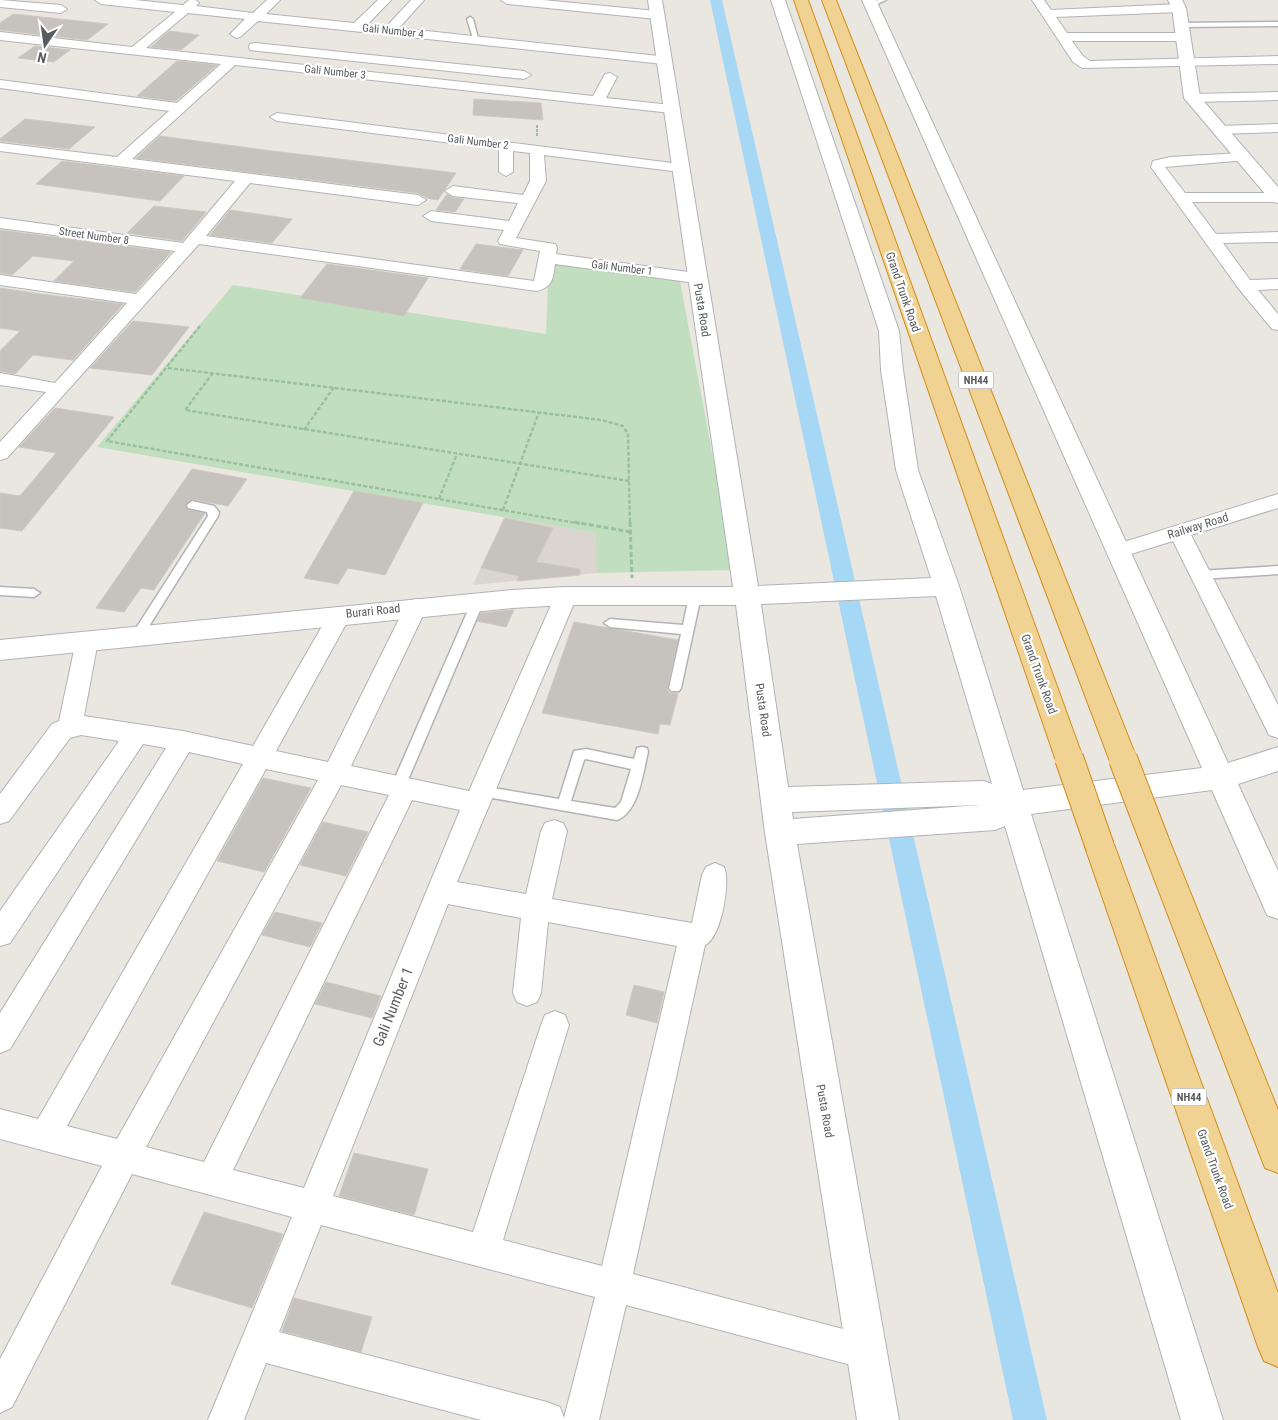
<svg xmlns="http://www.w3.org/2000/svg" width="1278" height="1420" viewBox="0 0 1278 1420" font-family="'Roboto Condensed',sans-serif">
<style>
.education{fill:#dad6cf}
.green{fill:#c1dfbf}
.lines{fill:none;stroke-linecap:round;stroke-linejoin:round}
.canal{fill:#a6d7f4;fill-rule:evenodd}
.building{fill:#c6c2bd;stroke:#cec9c0}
.lane-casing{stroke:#b1b3b7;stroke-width:3}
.street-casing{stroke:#b1b3b7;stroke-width:2}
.secondary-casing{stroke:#b0b3b6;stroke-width:2}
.highway-casing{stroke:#d18d19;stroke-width:2}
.path-far2{stroke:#9ac0a2;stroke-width:2;stroke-dasharray:3 1;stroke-linecap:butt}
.path-far1{stroke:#9ac0a2;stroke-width:2.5;stroke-dasharray:4 2;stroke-linecap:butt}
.path{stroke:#9ac0a2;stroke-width:3;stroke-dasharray:5 2.5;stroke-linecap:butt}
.lane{fill:#fff;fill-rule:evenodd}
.street{fill:#fff;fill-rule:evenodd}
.secondary{fill:#fff;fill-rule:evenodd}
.highway{fill:#f0d292;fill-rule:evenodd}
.highway-bridge-casing{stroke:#d18d19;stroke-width:30;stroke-linecap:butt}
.highway-bridge{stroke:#f0d292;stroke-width:28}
.labels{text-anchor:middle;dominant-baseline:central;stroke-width:4.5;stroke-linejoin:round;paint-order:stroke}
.far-street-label{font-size:11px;fill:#595c5f;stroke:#fff}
.shield{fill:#fff;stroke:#8b8d8f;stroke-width:1}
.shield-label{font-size:11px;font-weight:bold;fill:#595c5f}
.street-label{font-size:12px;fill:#595c5f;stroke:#fff}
.near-street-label{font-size:15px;fill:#595c5f;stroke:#fff}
</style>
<rect width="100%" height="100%" fill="#eae7e0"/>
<!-- education -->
<path class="education" d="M 504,517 L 597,533 L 597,573 L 473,585 Z"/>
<!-- green -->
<path class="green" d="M 549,260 L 680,281 L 734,570 L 597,573 L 596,533 L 97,447 L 233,285 L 546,334 Z"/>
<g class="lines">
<!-- canal -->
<path class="canal" d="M 710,0 L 722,0 L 1047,1420 L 1013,1420 Z"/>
</g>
<!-- building -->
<path class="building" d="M 13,14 L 79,21 L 108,24 L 87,40 L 0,30 L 0,23 Z
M 169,31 L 199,35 L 181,50 L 151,47 Z
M 35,46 L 70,50 L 54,62 L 18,58 Z
M 177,61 L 217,65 L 176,101 L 137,96 Z
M 474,99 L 541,103 L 543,120 L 473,115 Z
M 25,119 L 95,127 L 69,149 L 0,141 L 0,139 Z
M 160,136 L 272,151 L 456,173 L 438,200 L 427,198 L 418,193 L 136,158 Z
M 62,161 L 184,176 L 160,201 L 36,184 Z
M 447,194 L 453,198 L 464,199 L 455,212 L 436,210 Z
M 154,206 L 206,212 L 182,241 L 127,233 Z
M 230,210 L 292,219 L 272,243 L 210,235 Z
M 0,230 L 115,245 L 171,252 L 135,292 L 54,281 L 74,261 L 33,256 L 12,275 L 0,273 Z
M 476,244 L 523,250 L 508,276 L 460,269 Z
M 327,264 L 428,278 L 404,316 L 300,298 Z
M 0,288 L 41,294 L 123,304 L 73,360 L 33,355 L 15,374 L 0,371 L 0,351 L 20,331 L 0,328 Z
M 133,321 L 189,327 L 152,375 L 90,368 Z
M 55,408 L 114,417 L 22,531 L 0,528 L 0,493 L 20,496 L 56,453 L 19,447 Z
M 192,469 L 247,479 L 228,506 L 192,499 L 186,504 L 188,510 L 205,513 L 154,590 L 141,588 L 124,612 L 96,608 Z
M 354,491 L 423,503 L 385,575 L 348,568 L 338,584 L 304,578 Z
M 505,518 L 553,528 L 536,562 L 580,569 L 580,575 L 517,581 L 519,576 L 481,568 Z
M 514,610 L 506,627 L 477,621 L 481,613 Z
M 574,622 L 678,640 L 667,688 L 669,693 L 678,694 L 670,725 L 660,724 L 658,734 L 542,713 Z
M 263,778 L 311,788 L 264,872 L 217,861 Z
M 323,822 L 368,832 L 346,876 L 300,865 Z
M 275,912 L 322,923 L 310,947 L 262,935 Z
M 326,982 L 381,996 L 372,1018 L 315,1004 Z
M 634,985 L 664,992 L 657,1023 L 626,1015 Z
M 354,1153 L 428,1169 L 414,1215 L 339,1196 Z
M 204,1212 L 283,1234 L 252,1308 L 171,1284 Z
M 294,1298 L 372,1317 L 361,1352 L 282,1331 Z"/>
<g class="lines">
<defs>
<path id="lane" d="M 878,0 L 886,0 L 873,6 L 868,5 Z
M 470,17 L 473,19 L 479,42 L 474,41 L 467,19 Z
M 1278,22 L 1278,26 L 1181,27 L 1178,25 L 1181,23 Z
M 192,501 L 214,506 L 219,512 L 218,516 L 141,639 L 133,639 L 131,636 L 133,633 L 208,516 L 207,512 L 188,508 L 187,505 Z
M 1278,566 L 1278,574 L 1200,579 L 1194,575 L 1200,571 Z
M 0,587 L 34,589 L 40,593 L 34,597 L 0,595 Z
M 695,592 L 701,596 L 681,688 L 679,691 L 671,691 L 669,688 L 681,634 L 610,627 L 604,623 L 610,619 L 683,625 L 689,596 Z
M 478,597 L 484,601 L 405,787 L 403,791 L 398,792 L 393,791 L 391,787 L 472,601 Z
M 642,747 L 647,748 L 648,752 C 643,772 639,812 617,820 L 481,796 L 476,795 L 474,791 L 476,787 L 481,786 L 559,799 L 574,751 L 586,749 L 634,759 L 637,748 ZM 586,759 L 631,769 L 621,802 L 615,808 L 571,801 L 584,760 Z"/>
<path id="street" d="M 0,0 L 61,5 L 67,9 L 61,13 L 0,7 Z
M 95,0 L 135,0 L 183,5 L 189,0 L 196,0 L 199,3 L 196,6 L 253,13 L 267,0 L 280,0 L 266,14 L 354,23 L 378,0 L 391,0 L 367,25 L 386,27 L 411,0 L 424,0 L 399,28 L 668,57 L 670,60 L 663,64 L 258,21 L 240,37 L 236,38 L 230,34 L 245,19 L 188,13 L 146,48 L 593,96 L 605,74 L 610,73 L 617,77 L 606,98 L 671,105 L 678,109 L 671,113 L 235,65 L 132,159 L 418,195 L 426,200 L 418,205 L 250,183 L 206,236 L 534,281 L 540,251 L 500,244 L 498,241 L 504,230 L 431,221 L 423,216 L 431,211 L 509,221 L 518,203 L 453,196 L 445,191 L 453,186 L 523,195 L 530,181 L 530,153 L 513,151 L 513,172 L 506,176 L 499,172 L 499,149 L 277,121 L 270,117 L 277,113 L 680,164 L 687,168 L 685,171 L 680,172 L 544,155 L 546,181 L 516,238 L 555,244 L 557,247 L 556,254 L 696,273 L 702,274 L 704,278 L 702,282 L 696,283 L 555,264 C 553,278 553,287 537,291 L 199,244 L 7,458 L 0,460 L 0,442 L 46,392 L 0,385 L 0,373 L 55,383 L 127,303 L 0,285 L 0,275 L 136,294 L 175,251 L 0,228 L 0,218 L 183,243 L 235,181 L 0,151 L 0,143 L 117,157 L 169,111 L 0,88 L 0,80 L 177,103 L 221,64 L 0,40 L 0,32 L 132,47 L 175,12 L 101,4 Z
M 501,0 L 543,0 L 656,11 L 662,15 L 656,19 L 507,4 Z
M 1032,0 L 1044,0 L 1051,10 L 1179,4 L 1185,8 L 1179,12 L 1056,17 L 1067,33 L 1183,33 L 1189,37 L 1183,41 L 1072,41 L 1083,56 L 1090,61 L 1278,56 L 1278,64 L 1082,68 L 1073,62 Z
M 255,43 L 524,71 L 531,75 L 524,79 L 250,50 L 249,47 L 250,44 Z
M 1278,92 L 1278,100 L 1192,102 L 1185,98 L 1192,94 Z
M 1278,124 L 1278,132 L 1219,134 L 1212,130 L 1219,126 Z
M 1242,153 L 1247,154 L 1249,157 L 1247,160 L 1165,167 L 1185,193 L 1278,193 L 1277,202 L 1192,202 L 1216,234 L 1278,232 L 1278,242 L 1223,243 L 1250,280 L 1278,279 L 1278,289 L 1258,290 L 1278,314 L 1278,330 L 1272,329 L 1239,289 L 1151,167 L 1153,161 L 1170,157 Z
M 1278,494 L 1278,508 L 1191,535 L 1278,705 L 1278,738 L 1269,735 L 1173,541 L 1118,558 L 1111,556 L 1107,551 L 1111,546 Z
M 566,588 L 574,590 L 577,596 L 457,882 L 526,894 L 541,831 L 545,823 L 554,820 L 563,823 L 567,831 L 552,899 L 692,923 L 702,875 L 706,867 L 715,863 L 724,867 C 731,881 721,939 705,945 L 633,1274 L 866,1335 L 878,1340 L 883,1352 L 878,1364 L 866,1369 L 626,1305 L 599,1420 L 481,1420 L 266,1363 L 244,1420 L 208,1420 L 292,1217 L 132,1174 L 12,1407 L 0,1413 L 0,1359 L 102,1166 L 0,1139 L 0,1109 L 38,1119 L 243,764 L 189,752 L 10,1049 L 0,1053 L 0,1013 L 166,748 L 143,744 L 10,943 L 0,946 L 0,911 L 119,741 L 81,735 L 70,738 L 9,821 L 0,824 L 0,794 L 52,724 L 59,721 L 76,641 L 79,635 L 87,633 L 95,635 L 98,641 L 84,716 L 183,731 L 253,746 L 332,609 L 340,607 L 348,609 L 351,615 L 276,751 L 328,762 L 408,601 L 416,599 L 424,601 L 427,607 L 351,766 L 469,791 L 555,596 L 558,590 ZM 266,769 L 318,780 L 117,1139 L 67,1126 ZM 341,785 L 389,795 L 204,1162 L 146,1147 ZM 412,800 L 460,810 L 304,1188 L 233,1170 ZM 448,904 L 521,918 L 513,993 L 517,1002 L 527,1006 L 537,1002 L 541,993 L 548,922 L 677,946 L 602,1266 L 503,1240 L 569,1025 L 565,1015 L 555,1011 L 545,1015 L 541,1025 L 473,1232 L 333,1196 ZM 321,1225 L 595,1297 L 564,1418 L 560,1407 L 547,1402 L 279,1332 Z"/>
<path id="secondary" d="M 648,0 L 662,0 L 758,586 L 931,578 L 896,470 L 881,370 L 879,331 L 771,0 L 785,0 L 899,331 L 903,370 L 918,470 L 959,586 L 1023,790 L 1202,768 L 862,0 L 876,0 L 1228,763 L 1278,747 L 1278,771 L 1238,784 L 1278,871 L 1278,919 L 1267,915 L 1212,790 L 1031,814 L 1223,1420 L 1181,1420 L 1005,826 L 995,830 L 797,844 L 899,1420 L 857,1420 L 765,833 L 736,605 L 566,605 L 512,608 L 0,660 L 0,640 L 512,590 L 566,587 L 733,587 ZM 936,596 L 992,784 L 984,781 L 788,787 L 761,604 ZM 980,805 L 793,819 L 792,812 Z
M 1168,0 L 1182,0 L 1186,8 L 1200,97 L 1278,187 L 1278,203 L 1272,202 L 1184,98 L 1172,8 Z"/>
<path id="highway" d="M 794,0 L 808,0 L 1083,758 L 1079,766 L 1069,770 L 1059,766 L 1055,758 Z
M 822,0 L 836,0 L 1137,759 L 1133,767 L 1123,771 L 1113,767 L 1109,759 Z
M 1155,829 L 1166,833 L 1170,842 L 1278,1110 L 1278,1173 L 1265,1168 L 1140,842 L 1144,833 Z
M 1100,834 L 1111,838 L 1115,847 L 1278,1293 L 1278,1367 L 1264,1361 L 1258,1347 L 1085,847 L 1089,838 Z"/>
</defs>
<!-- lane casing -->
<use href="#lane" class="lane-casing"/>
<!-- street casing -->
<use href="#street" class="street-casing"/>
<!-- secondary casing -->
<use href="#secondary" class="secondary-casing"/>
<!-- highway casing -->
<use href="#highway" class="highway-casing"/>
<!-- path-far2 -->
<path class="path-far2" d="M 537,125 L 537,136"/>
<!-- path-far1 -->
<path class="path-far1" d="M 200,326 L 107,441 L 582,524
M 168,368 L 602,420 L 623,426 L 628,434 L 630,524
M 213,373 L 185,410 L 629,481
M 304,430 L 334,387
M 439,499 L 457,454
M 503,510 L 539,412"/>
<!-- path -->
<path class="path" d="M 574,522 L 631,532
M 630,522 L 632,578"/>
<!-- lane -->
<use href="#lane" class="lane"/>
<!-- street -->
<use href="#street" class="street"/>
<!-- secondary -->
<use href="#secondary" class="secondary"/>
<!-- highway -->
<use href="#highway" class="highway"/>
<defs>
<path id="highway-bridge" d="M 1069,758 L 1100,847
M 1123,759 L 1155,842"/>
</defs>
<!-- highway-bridge casing -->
<use href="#highway-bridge" class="highway-bridge-casing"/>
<!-- highway-bridge -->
<use href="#highway-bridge" class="highway-bridge"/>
</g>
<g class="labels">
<!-- far-street labels -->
<g class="far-street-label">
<text transform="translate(393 31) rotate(6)">Gali Number 4</text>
<text transform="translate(335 72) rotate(6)">Gali Number 3</text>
<text transform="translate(478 142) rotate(7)">Gali Number 2</text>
<text transform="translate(94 236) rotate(8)">Street Number 8</text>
<text transform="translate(622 268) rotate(7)">Gali Number 1</text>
</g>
<!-- shield labels -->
<g class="shield">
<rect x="958.5" y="371.5" width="35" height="17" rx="4"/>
<rect x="1171.5" y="1088.5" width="35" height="17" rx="4"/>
</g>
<g class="shield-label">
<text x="976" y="380">NH44</text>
<text x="1189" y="1097">NH44</text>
</g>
<!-- street labels -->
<g class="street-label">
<text transform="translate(903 292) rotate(71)">Grand Trunk Road</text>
<text transform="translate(702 310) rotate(81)">Pusta Road</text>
<text transform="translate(1198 526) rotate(-17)">Railway Road</text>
<text transform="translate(373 611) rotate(-6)">Burari Road</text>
<text transform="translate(1039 674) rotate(70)">Grand Trunk Road</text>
<text transform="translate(763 710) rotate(82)">Pusta Road</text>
<text transform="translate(825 1111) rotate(80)">Pusta Road</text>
<text transform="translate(1215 1169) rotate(70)">Grand Trunk Road</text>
</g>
<!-- near-street labels -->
<g class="near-street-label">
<text transform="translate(393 1007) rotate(-68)">Gali Number 1</text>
</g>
</g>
<!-- north arrow -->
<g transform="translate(45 45) rotate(193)" stroke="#ffffff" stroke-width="4" paint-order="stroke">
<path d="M0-4L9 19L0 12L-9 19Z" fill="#595c5f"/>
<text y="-8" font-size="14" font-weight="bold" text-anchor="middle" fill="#595c5f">N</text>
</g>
</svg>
